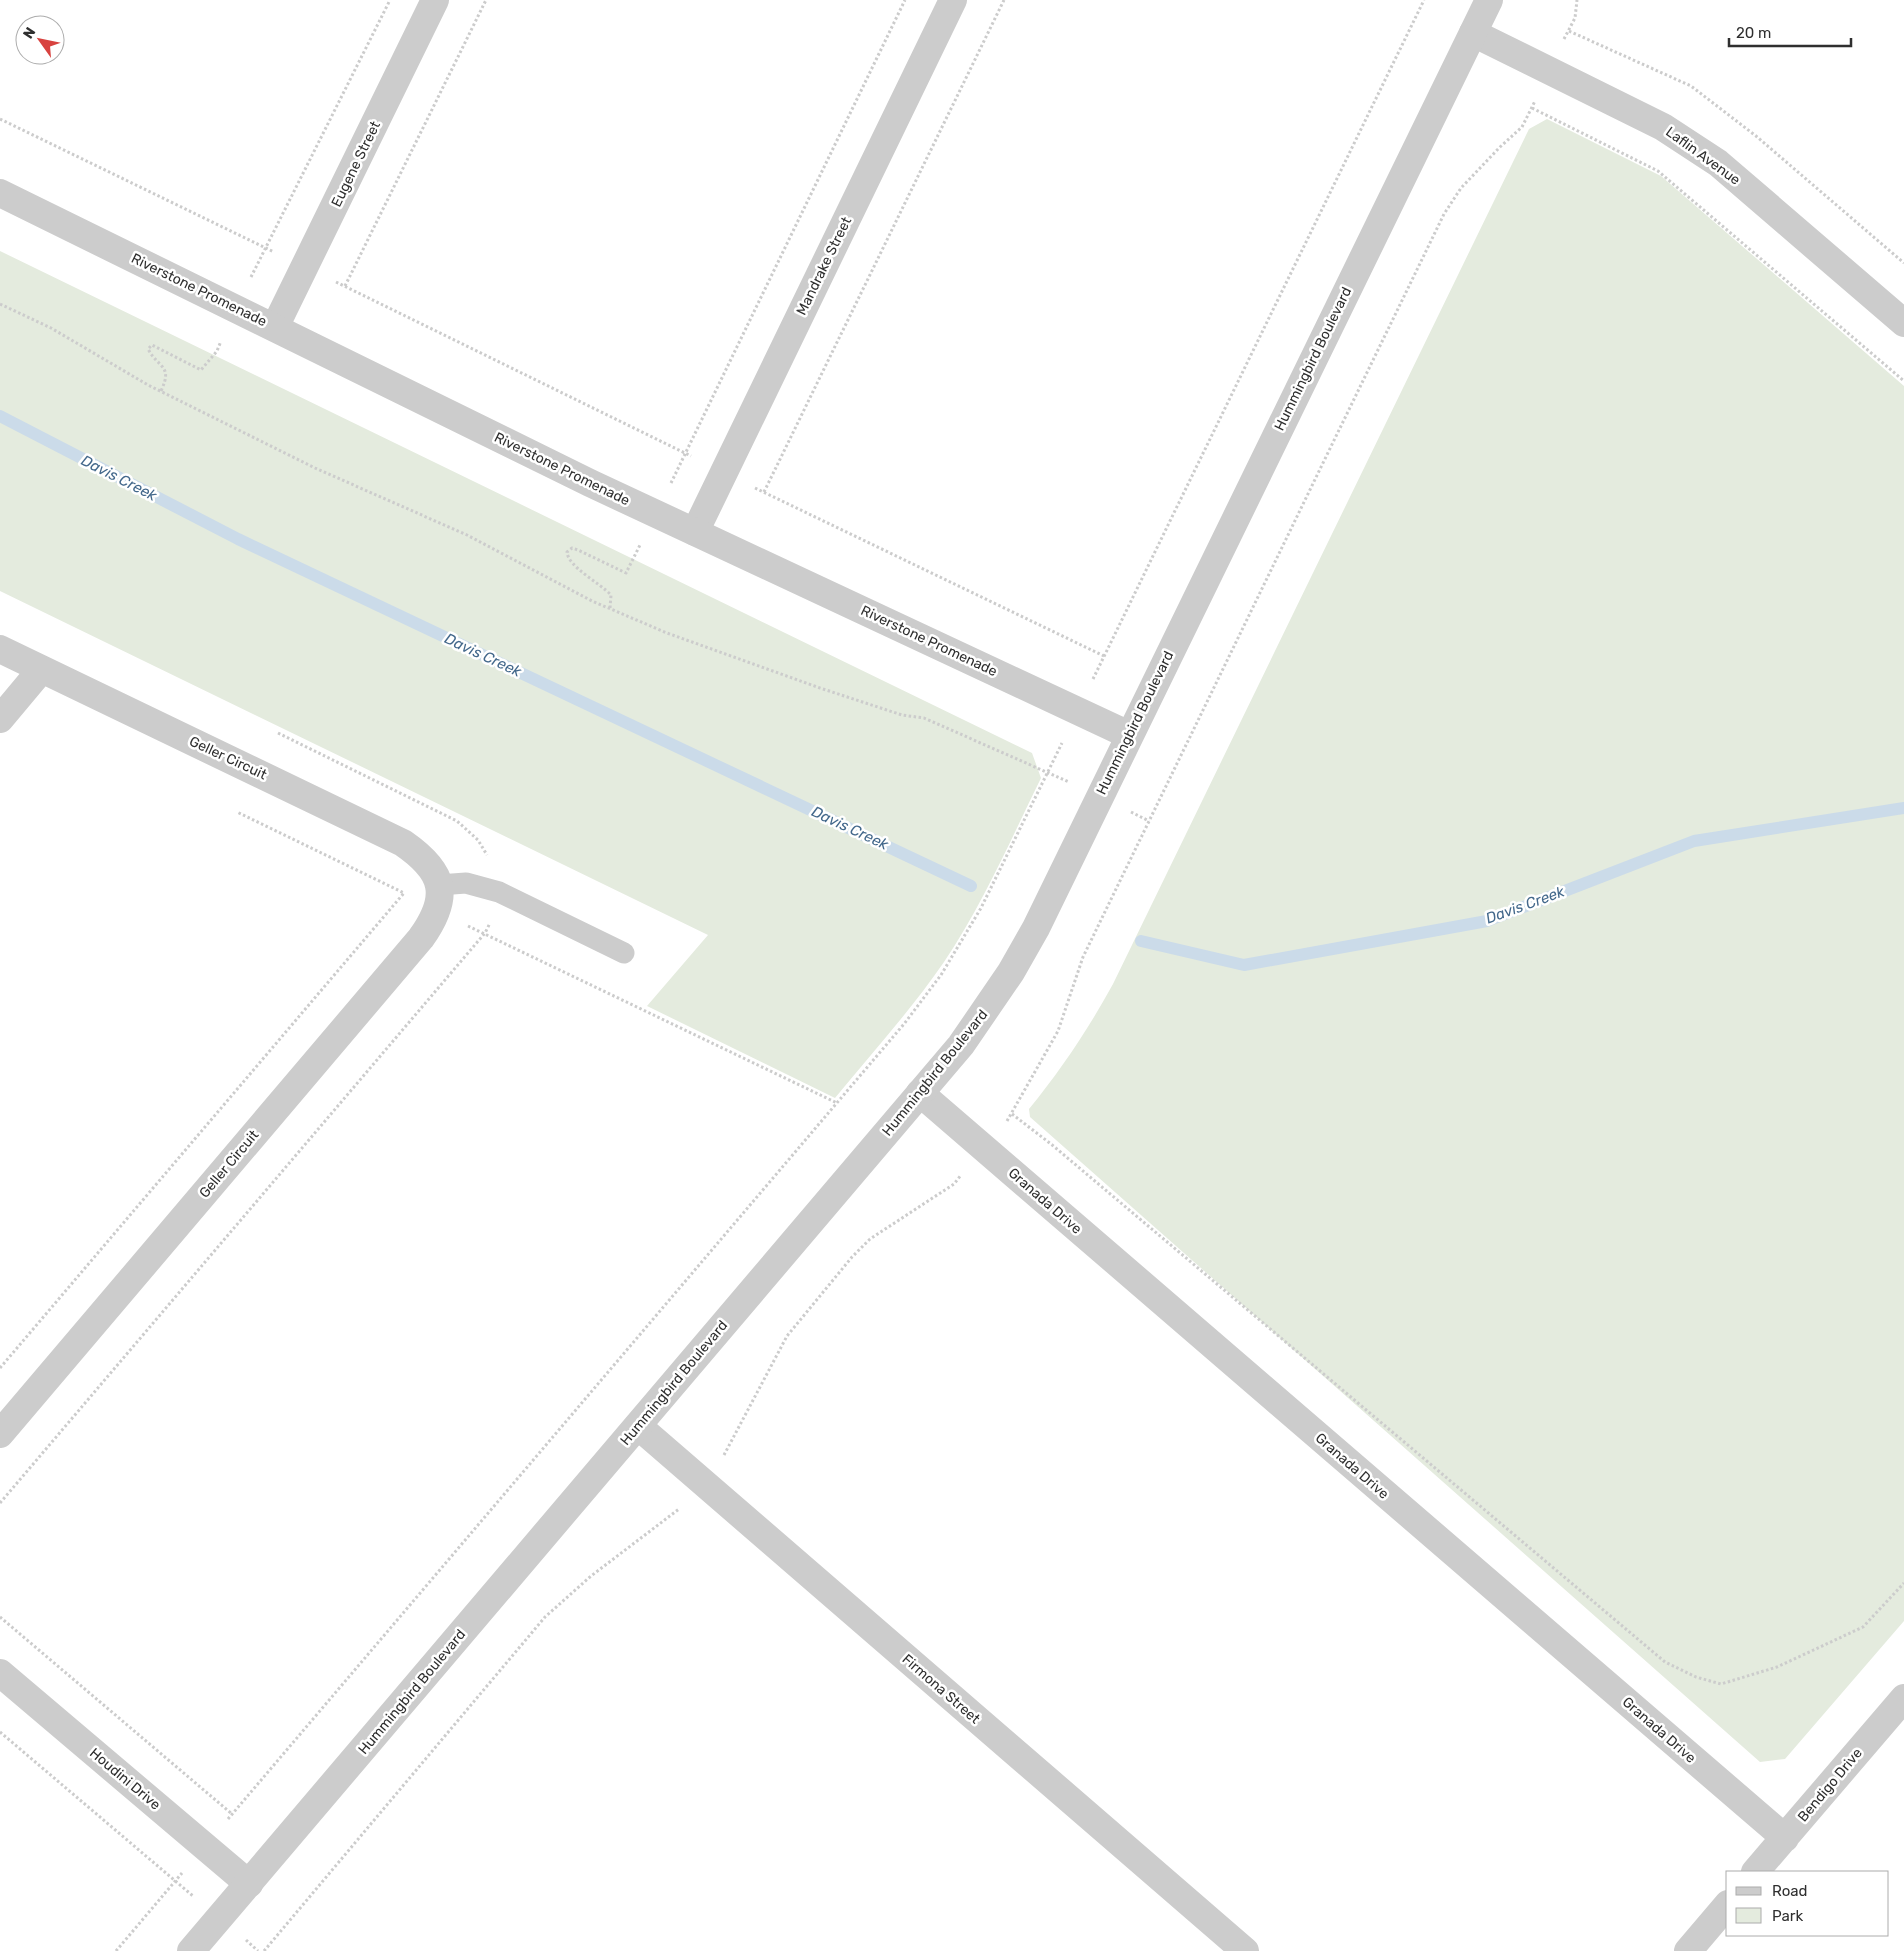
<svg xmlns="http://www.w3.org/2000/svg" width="1904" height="1951" viewBox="0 0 1904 1951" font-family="Rubik,sans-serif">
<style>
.green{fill:#e4ebde}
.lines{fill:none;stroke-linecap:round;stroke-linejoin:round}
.stream{stroke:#cbdbe9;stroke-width:12}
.path{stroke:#ccc;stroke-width:3;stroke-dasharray:2.5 2.5;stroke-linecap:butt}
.service{stroke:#ccc;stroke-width:21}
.minor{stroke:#ccc;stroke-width:28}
.tertiary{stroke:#ccc;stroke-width:28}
.labels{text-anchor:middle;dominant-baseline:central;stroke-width:5;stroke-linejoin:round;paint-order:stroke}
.street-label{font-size:14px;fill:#2f2f2f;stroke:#fff}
.water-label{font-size:15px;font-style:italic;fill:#43688b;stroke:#fff}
</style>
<rect width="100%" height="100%" fill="#fff"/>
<!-- green -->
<path class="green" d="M 1547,119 L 1661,176 L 1904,386 L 1904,1621 L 1785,1759 L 1760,1762 L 1030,1117 L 1029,1109 C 1061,1070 1089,1028 1113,984 L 1529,129 Z
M 0,251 L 1032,753 L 1041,778 C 1011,839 983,904 944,962 C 911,1010 872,1053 835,1098 L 647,1006 L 708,935 L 0,591 Z"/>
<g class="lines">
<!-- stream -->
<path class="stream" d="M 0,416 L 238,539 L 971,886
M 1141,941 L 1244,965 L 1487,921 L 1694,841 L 1904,808"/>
<!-- path -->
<path class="path" d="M 1569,31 L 1691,86 L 1756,136 L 1904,263
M 1564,39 L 1575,18 L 1577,0
M 1532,108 L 1658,171 L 1904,381
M 0,119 L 274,252
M 251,277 L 390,0
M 336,282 L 691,456
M 345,286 L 486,0
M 0,304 L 51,328 L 148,385 L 315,468 L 467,535 L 592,601 L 667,633 L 820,688 L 902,715 L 924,718 L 1069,782
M 161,391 C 173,365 159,369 148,349 L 152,345 L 201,370 L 217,351 L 221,341
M 671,483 L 905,0
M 755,488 L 1104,656
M 764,492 L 1004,0
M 610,608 L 611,595 C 600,583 568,567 567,552 L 572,548 L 578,550 L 626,573 L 640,545
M 1093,679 L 1424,0
M 278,733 L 457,821 L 478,840 L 487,855
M 1131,812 L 1149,821
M 468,926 L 837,1103
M 1012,1114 L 1051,1144 L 1665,1662 L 1696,1677 L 1721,1684 L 1777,1667 L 1863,1627 L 1904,1583
M 1007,1121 L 1058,1031 L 1083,957 L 1444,214 L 1461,188 L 1500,147 L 1522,127 L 1535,101
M 0,1368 L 404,893 L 237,812
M 724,1455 L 787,1336 L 852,1257 L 870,1239 L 954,1184 L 961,1175
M 0,1503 L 485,933 L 490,923
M 0,1617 L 232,1814
M 0,1732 L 193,1896
M 228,1819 L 904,1024 L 941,975 L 981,908 L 1062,743
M 246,1940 L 258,1951
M 116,1951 L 182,1873
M 264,1951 L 545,1617 L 591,1576 L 679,1509"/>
<!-- service -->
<path class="service" d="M 439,885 L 466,883 L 499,892 L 624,953"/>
<!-- minor -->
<path class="minor" d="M 1473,33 L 1663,127 L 1718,163 L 1904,323
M 275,327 L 435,0
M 695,532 L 953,0
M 0,649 L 403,843 C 445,872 451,896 421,938 L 0,1434
M 0,719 L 41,670
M 920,1093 L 1785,1838
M 638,1426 L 1245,1951
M 0,1673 L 249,1884
M 1755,1872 L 1904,1698
M 1688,1951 L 1728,1904"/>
<!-- tertiary -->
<path class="tertiary" d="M 0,193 L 590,483 L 1129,735
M 191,1951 L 961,1045 L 1011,972 L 1036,928 L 1489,0"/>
</g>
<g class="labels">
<!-- street labels -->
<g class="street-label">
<text transform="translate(1703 156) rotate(36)">Laflin Avenue</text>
<text transform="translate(356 164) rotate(-64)">Eugene Street</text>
<text transform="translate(824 266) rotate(-64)">Mandrake Street</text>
<text transform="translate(199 290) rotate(26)">Riverstone Promenade</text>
<text transform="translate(1313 359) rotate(-64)">Hummingbird Boulevard</text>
<text transform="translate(562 469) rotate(26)">Riverstone Promenade</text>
<text transform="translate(929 641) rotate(25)">Riverstone Promenade</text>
<text transform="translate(1135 723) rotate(-64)">Hummingbird Boulevard</text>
<text transform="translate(228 758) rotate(25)">Geller Circuit</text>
<text transform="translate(935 1073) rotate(-51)">Hummingbird Boulevard</text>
<text transform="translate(229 1164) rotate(-50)">Geller Circuit</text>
<text transform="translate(1045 1201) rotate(41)">Granada Drive</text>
<text transform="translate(674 1383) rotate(-50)">Hummingbird Boulevard</text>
<text transform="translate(1352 1466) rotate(41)">Granada Drive</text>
<text transform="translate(941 1689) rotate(41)">Firmona Street</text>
<text transform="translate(412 1692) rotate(-50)">Hummingbird Boulevard</text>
<text transform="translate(1659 1730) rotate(41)">Granada Drive</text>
<text transform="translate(125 1779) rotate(40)">Houdini Drive</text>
<text transform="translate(1830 1785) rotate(-50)">Bendigo Drive</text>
</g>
<!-- water labels -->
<g class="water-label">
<text transform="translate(119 478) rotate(27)">Davis Creek</text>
<text transform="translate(483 655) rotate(25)">Davis Creek</text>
<text transform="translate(850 828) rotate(25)">Davis Creek</text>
<text transform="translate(1525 905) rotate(-20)">Davis Creek</text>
</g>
</g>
<!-- legend -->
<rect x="1726" y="1871" width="162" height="65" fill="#ffffff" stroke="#acacac"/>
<rect x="1736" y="1887" width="25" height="8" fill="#cccccc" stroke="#acacac"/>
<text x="1772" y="1896" font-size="15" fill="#2f2f2f">Road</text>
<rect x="1736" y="1908" width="25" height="15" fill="#e4ebde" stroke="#acacac"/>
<text x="1772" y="1921" font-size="15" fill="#2f2f2f">Park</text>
<!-- north arrow -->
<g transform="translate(40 40) rotate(303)"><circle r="24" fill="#ffffff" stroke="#acacac"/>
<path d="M0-4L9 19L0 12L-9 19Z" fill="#d8423f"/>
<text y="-8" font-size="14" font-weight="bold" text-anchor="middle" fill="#2f2f2f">N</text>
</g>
<!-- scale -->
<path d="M1729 38v8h122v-8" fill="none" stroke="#2f2f2f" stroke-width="2.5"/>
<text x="1736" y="38" font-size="15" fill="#2f2f2f" stroke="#ffffff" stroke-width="4" paint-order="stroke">20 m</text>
</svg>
